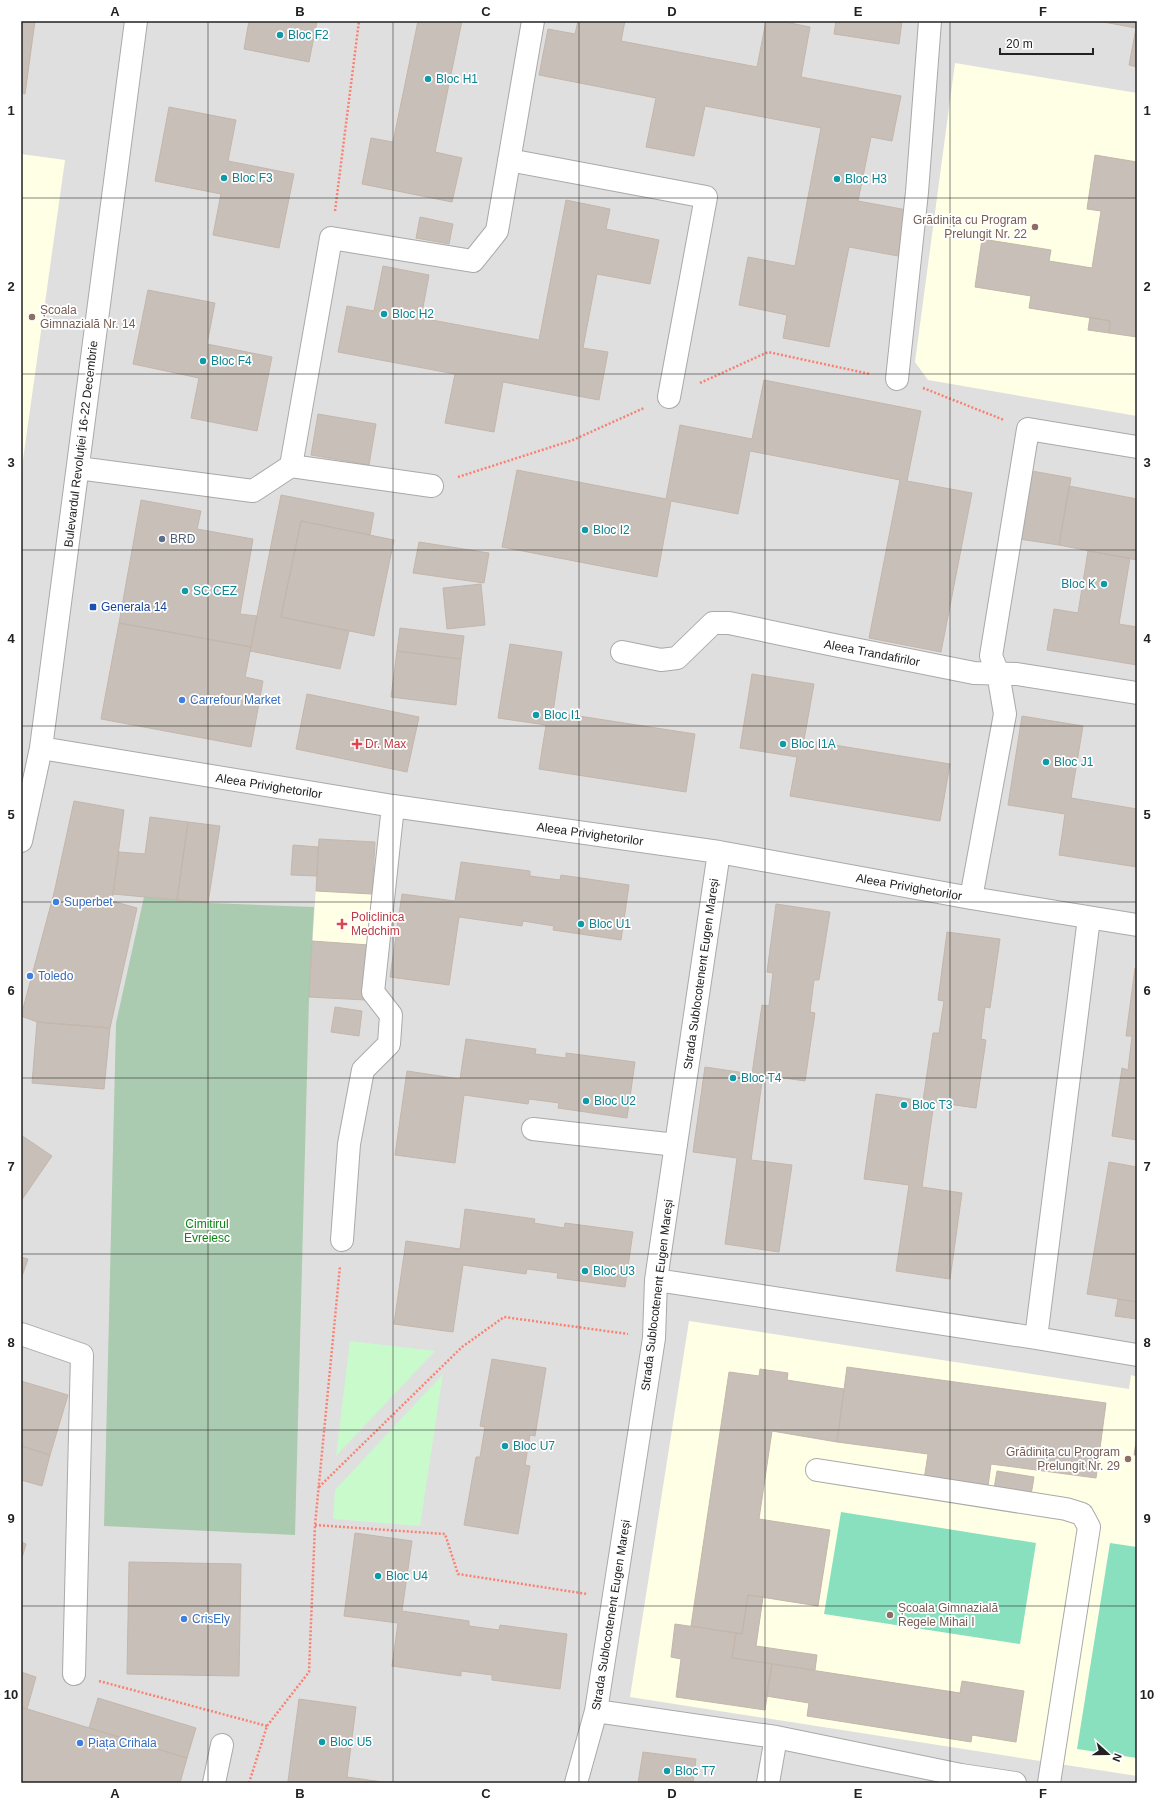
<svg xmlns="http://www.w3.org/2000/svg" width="1158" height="1804" viewBox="0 0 1158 1804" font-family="Arial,sans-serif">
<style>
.residential{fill:#e0dfdf}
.education{fill:#ffffe5}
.cemetery{fill:#aacbaf}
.park{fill:#c8facc}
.pitch{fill:#88e0be}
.building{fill:#c7bfb8;stroke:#c4b6ab}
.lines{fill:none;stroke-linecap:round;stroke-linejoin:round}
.minor-casing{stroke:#a9a9a9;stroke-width:24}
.path{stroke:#fa8072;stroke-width:2.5;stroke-dasharray:2 2;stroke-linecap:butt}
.minor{stroke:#fff;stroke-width:22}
.grid{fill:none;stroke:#222;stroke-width:1;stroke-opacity:0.55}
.culture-dot{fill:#0f9aa8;stroke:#fff;stroke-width:1.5}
.education-dot{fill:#8d6e63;stroke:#fff;stroke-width:1.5}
.service-dot{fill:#5c6f8a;stroke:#fff;stroke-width:1.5}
.transit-dot{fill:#1a4fb4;stroke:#fff;stroke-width:1.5}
.shop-dot{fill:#3f7fe0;stroke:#fff;stroke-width:1.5}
.health-dot{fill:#e0444e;stroke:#fff;stroke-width:1.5}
.labels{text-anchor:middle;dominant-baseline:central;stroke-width:3.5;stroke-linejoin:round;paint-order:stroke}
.culture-label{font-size:12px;fill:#0d838f;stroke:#fff;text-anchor:start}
.education-label{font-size:12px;fill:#785e54;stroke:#fff;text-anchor:end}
.street-label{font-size:12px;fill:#222;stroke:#fff}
.service-label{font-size:12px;fill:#4e5e75;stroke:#fff;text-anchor:start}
.transit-label{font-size:12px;fill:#164399;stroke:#fff;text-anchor:start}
.shop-label{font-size:12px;fill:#366cbe;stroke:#fff;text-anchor:start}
.health-label{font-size:12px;fill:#be3a42;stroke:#fff;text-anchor:start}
.park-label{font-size:12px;fill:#0c8416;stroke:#fff}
.neatline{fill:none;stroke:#222;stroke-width:1.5}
.grid-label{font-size:13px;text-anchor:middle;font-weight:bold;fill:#222}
</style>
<rect width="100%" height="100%" fill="#f2efe9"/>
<!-- residential -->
<path class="residential" d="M 21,21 L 1137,21 L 1137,1783 L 21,1783 Z"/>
<!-- education -->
<path class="education" d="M 955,63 L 1137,93 L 1137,416 L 928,380 L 915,362 Z
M 21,154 L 65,160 L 21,474 Z
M 319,839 L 375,842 L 366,1000 L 309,997 Z
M 689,1321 L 1129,1389 L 1131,1375 L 1137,1377 L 1137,1776 L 630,1697 Z"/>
<!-- cemetery -->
<path class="cemetery" d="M 144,897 L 208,903 L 314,907 L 309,997 L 295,1535 L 104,1526 L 116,1023 Z"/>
<!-- park -->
<path class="park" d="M 350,1341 L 435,1351 L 336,1456 Z
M 443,1374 L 420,1526 L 333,1519 L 335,1490 Z"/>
<!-- pitch -->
<path class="pitch" d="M 841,1512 L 1036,1543 L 1020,1644 L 824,1614 Z
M 1110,1543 L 1137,1547 L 1137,1758 L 1077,1749 Z"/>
<!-- building -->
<path class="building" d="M 21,21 L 35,21 L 25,94 L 21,93 Z
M 249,21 L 317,21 L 309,62 L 244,49 Z
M 418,21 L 462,21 L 435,152 L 462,158 L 452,202 L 362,184 L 371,138 L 393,142 Z
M 578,21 L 625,21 L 621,41 L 757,67 L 766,21 L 780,21 L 810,27 L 801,77 L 901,96 L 892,141 L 871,137 L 858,201 L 907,210 L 898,256 L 849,247 L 829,347 L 783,338 L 787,315 L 739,305 L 748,257 L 795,266 L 821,128 L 705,106 L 694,156 L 646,147 L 656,98 L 539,75 L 548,29 L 575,34 Z
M 836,21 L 902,21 L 899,44 L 834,34 Z
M 1098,21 L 1137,21 L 1137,67 L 1129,65 L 1136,28 Z
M 169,107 L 236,120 L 228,161 L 294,174 L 279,248 L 213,235 L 221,194 L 155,181 Z
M 1095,155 L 1137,162 L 1137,337 L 1109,333 L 1110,321 L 1029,308 L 1031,296 L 975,287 L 982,239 L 1051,250 L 1049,261 L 1092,268 L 1101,211 L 1087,209 Z
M 566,200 L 610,209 L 606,229 L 659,240 L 650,284 L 597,274 L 583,348 L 608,352 L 599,400 L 503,382 L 494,432 L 445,423 L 455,374 L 338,352 L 347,306 L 374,311 L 383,266 L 429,275 L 421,318 L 539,340 Z
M 420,217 L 453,224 L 449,244 L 416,238 Z
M 148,290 L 215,303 L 207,344 L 272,357 L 257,431 L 191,418 L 199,378 L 133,364 Z
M 1090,317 L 1110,321 L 1109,333 L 1088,330 Z
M 764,380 L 921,411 L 907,481 L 972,493 L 941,652 L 869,638 L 900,480 L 750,451 L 738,514 L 671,501 L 657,577 L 502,547 L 517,470 L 666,499 L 680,425 L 752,439 Z
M 318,414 L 376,424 L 369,465 L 311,455 Z
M 1032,471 L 1071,478 L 1059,545 L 1019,539 Z
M 1069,486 L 1137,499 L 1137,560 L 1059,545 Z
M 281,495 L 374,513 L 370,535 L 301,521 L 281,617 L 349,631 L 340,669 L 250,651 Z
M 141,500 L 201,511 L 197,529 L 253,539 L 240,614 L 257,616 L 251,647 L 119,623 Z
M 301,521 L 394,540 L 374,636 L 281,617 Z
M 419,542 L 489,553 L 484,583 L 413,573 Z
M 1088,551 L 1130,558 L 1119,624 L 1137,627 L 1137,665 L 1047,650 L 1054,609 L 1078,613 Z
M 481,584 L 485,625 L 447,629 L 443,588 Z
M 119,623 L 251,647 L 245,677 L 263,681 L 251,747 L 101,719 Z
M 400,628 L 464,636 L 461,659 L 397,651 Z
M 510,644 L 562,652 L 553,712 L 695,734 L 686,792 L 539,769 L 546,725 L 498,718 Z
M 397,651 L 461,659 L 456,705 L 391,697 Z
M 752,674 L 814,684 L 804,740 L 950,764 L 940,821 L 790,796 L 797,757 L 740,748 Z
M 307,694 L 419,717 L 407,772 L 296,749 Z
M 1022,716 L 1083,726 L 1071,798 L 1137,809 L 1137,867 L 1059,855 L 1065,814 L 1008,805 Z
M 74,801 L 124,810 L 112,901 L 137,908 L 110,1028 L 37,1022 L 21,1016 L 54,893 Z
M 150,817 L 188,822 L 177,900 L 113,894 L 119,852 L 145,854 Z
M 188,822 L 220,826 L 208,903 L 177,900 Z
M 319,839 L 375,842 L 372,894 L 316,891 Z
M 293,845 L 318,847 L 317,876 L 291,875 Z
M 461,862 L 530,871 L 530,876 L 560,880 L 561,875 L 629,885 L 621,940 L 553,930 L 554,926 L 523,921 L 522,926 L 459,917 L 449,985 L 390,977 L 402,894 L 455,901 Z
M 776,904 L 830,912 L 819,980 L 814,980 L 810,1012 L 815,1013 L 805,1081 L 763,1075 L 751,1160 L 792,1165 L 779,1252 L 725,1244 L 737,1158 L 693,1152 L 705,1067 L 752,1074 L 762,1005 L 769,1006 L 773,973 L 767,972 Z
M 947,932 L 1000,939 L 990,1008 L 985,1007 L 981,1039 L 986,1040 L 976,1108 L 934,1102 L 922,1187 L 962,1193 L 950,1279 L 896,1271 L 909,1185 L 864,1179 L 876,1094 L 923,1101 L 933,1033 L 939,1033 L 944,1001 L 938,1000 Z
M 312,941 L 369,945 L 366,1000 L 309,997 Z
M 1135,968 L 1137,968 L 1137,1140 L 1112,1136 L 1122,1068 L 1128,1070 L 1132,1036 L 1126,1036 Z
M 335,1007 L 362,1011 L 359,1036 L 331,1032 Z
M 37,1022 L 110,1028 L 104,1089 L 32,1083 Z
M 466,1039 L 536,1049 L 535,1054 L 566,1058 L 566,1053 L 635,1062 L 627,1118 L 558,1108 L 559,1103 L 529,1099 L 528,1104 L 464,1095 L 455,1163 L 395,1155 L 407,1071 L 460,1079 Z
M 21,1135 L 52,1156 L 21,1201 Z
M 1109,1162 L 1137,1167 L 1137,1302 L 1087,1294 Z
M 465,1209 L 535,1219 L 534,1223 L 564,1228 L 565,1223 L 633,1232 L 625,1287 L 557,1278 L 558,1273 L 527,1269 L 526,1274 L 463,1265 L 453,1332 L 394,1324 L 406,1241 L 460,1249 Z
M 21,1257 L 28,1259 L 21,1279 Z
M 1118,1299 L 1137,1302 L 1137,1319 L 1115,1316 Z
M 492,1359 L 546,1368 L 535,1436 L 530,1435 L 525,1465 L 530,1466 L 518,1534 L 464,1525 L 476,1457 L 480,1457 L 485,1427 L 480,1426 Z
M 847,1367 L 1106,1403 L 1096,1478 L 991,1464 L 987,1494 L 923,1486 L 928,1454 L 837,1442 Z
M 760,1369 L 788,1373 L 787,1380 L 844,1389 L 837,1442 L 772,1431 L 759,1519 L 830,1530 L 818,1606 L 748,1595 L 742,1634 L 691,1626 L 729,1372 L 759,1376 Z
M 21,1381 L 68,1395 L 50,1455 L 21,1446 Z
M 1137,1436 L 1137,1455 L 1134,1455 Z
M 21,1446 L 50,1455 L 42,1486 L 21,1480 Z
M 997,1471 L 1034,1477 L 1031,1495 L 994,1489 Z
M 355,1533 L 412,1541 L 402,1611 L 469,1621 L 469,1626 L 499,1630 L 500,1625 L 567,1634 L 560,1689 L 492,1680 L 492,1675 L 461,1671 L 461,1676 L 392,1666 L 398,1623 L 344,1616 Z
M 21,1542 L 26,1544 L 21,1561 Z
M 129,1562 L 241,1564 L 239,1676 L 127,1674 Z
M 748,1595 L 763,1597 L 756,1646 L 817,1655 L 815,1670 L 732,1658 L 736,1633 L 742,1634 Z
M 675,1624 L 736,1633 L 732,1658 L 772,1664 L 765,1710 L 676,1697 L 681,1659 L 671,1657 Z
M 772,1664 L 960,1693 L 962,1681 L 1024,1691 L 1016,1742 L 972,1735 L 971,1742 L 807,1716 L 809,1703 L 766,1696 Z
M 21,1672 L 36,1677 L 27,1709 L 21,1707 Z
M 98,1698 L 196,1728 L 187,1758 L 89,1728 Z
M 299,1699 L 356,1707 L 347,1777 L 390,1783 L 301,1783 L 288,1781 Z
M 21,1707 L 187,1758 L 180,1783 L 21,1783 Z
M 643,1752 L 696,1759 L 693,1783 L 638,1783 Z"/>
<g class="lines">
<defs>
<path id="minor" d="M 509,160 L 706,197 L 669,397
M 897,379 L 917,192 L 930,21
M 291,466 L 432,486
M 78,468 L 253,491 L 291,466 L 331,238 L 473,261 L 497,231 L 533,21
M 622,652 L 661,660 L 677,658 L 713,623 L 729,623 L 829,644 L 974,673 L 1017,674 L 1137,693
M 41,748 L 393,806 L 719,852 L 971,898 L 1137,925
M 21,841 L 41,748 L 136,21
M 971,898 L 1005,714 L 998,673 L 991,656 L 1028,429 L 1137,447
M 533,1129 L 676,1145
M 342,1240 L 349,1144 L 363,1070 L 389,1044 L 391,1015 L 373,992 L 393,806
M 656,1280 L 1036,1338 L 1089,918
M 21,1334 L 82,1355 L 74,1674
M 1036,1338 L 1137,1355
M 817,1470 L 1066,1509 L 1082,1514 L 1089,1527 L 1049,1783
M 596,1711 L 776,1737 L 961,1775 L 1015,1783
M 214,1783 L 222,1745
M 576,1783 L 596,1711 L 654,1338 L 656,1280 L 719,852
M 768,1783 L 776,1737"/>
</defs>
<!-- minor casing -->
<use href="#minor" class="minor-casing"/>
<!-- path -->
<path class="path" d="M 335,211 L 359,21
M 700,383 L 768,352 L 870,374
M 923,388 L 1004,420
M 458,477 L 573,440 L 644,408
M 319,1487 L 462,1347 L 504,1317 L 628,1334
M 315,1525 L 445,1534 L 458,1574 L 587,1594
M 99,1681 L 267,1726
M 249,1783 L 267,1726 L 309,1672 L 315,1525 L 340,1266"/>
<!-- minor -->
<use href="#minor" class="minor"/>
</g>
<!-- grid -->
<path class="grid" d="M 208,21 L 208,1783M 393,21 L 393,1783M 579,21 L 579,1783M 765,21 L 765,1783M 950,21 L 950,1783M 21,198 L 1137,198M 21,374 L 1137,374M 21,550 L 1137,550M 21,726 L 1137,726M 21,902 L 1137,902M 21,1078 L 1137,1078M 21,1254 L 1137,1254M 21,1430 L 1137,1430M 21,1606 L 1137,1606"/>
<!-- markers -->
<g class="culture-dot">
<circle cx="280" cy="35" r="4"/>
<circle cx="428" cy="79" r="4"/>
<circle cx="224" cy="178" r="4"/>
<circle cx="837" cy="179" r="4"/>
<circle cx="384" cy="314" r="4"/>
<circle cx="203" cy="361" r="4"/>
<circle cx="585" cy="530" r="4"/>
<circle cx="1104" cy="584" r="4"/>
<circle cx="185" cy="591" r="4"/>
<circle cx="536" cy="715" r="4"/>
<circle cx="783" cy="744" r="4"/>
<circle cx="1046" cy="762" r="4"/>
<circle cx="581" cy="924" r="4"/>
<circle cx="733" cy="1078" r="4"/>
<circle cx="586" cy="1101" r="4"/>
<circle cx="904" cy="1105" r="4"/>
<circle cx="585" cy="1271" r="4"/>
<circle cx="505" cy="1446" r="4"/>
<circle cx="378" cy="1576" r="4"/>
<circle cx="322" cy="1742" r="4"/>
<circle cx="667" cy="1771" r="4"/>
</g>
<g class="education-dot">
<circle cx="1035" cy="227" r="4"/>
<circle cx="32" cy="317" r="4"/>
<circle cx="1128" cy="1459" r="4"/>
<circle cx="890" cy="1615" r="4"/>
</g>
<circle class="service-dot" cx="162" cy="539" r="4"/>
<rect class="transit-dot" x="89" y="603" width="8" height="8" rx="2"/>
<g class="shop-dot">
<circle cx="182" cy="700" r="4"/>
<circle cx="56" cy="902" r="4"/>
<circle cx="30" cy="976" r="4"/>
<circle cx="184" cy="1619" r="4"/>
<circle cx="80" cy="1743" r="4"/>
</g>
<g class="health-dot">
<path d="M355 738h4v4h4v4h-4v4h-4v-4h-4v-4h4z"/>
<path d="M340 918h4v4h4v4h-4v4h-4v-4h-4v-4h4z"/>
</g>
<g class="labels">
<!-- culture labels -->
<g class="culture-label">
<text x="288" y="35">Bloc F2</text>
<text x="436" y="79">Bloc H1</text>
<text x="232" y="178">Bloc F3</text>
<text x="845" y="179">Bloc H3</text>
<text x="392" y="314">Bloc H2</text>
<text x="211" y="361">Bloc F4</text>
<text x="593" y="530">Bloc I2</text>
<text x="1096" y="584" text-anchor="end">Bloc K</text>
<text x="193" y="591">SC CEZ</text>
<text x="544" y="715">Bloc I1</text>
<text x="791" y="744">Bloc I1A</text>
<text x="1054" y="762">Bloc J1</text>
<text x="589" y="924">Bloc U1</text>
<text x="741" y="1078">Bloc T4</text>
<text x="594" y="1101">Bloc U2</text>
<text x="912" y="1105">Bloc T3</text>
<text x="593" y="1271">Bloc U3</text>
<text x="513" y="1446">Bloc U7</text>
<text x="386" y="1576">Bloc U4</text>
<text x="330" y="1742">Bloc U5</text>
<text x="675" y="1771">Bloc T7</text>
</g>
<!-- education labels -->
<g class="education-label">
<text x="1027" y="220">Grădinița cu Program<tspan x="1027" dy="14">Prelungit Nr. 22</tspan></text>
<text x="40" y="310" text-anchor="start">Școala<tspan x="40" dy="14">Gimnazială Nr. 14</tspan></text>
<text x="1120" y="1452">Grădinița cu Program<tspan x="1120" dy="14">Prelungit Nr. 29</tspan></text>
<text x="898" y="1608" text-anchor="start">Școala Gimnazială<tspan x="898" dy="14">Regele Mihai I</tspan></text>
</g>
<!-- street labels -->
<g class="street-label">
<text transform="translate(81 444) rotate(-83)">Bulevardul Revoluției 16-22 Decembrie</text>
<text transform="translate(872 653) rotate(11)">Aleea Trandafirilor</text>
<text transform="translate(269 786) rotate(9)">Aleea Privighetorilor</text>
<text transform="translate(590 834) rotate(8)">Aleea Privighetorilor</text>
<text transform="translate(909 887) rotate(10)">Aleea Privighetorilor</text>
<text transform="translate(701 974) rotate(-82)">Strada Sublocotenent Eugen Mareși</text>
<text transform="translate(657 1295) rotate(-83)">Strada Sublocotenent Eugen Mareși</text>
<text transform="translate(611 1615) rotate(-81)">Strada Sublocotenent Eugen Mareși</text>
</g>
<!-- service labels -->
<g class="service-label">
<text x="170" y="539">BRD</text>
</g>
<!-- transit labels -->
<g class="transit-label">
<text x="101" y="607">Generala 14</text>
</g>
<!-- shop labels -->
<g class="shop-label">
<text x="190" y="700">Carrefour Market</text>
<text x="64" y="902">Superbet</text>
<text x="38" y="976">Toledo</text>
<text x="192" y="1619">CrisEly</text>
<text x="88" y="1743">Piața Crihala</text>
</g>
<!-- health labels -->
<g class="health-label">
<text x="365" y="744">Dr. Max</text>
<text x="351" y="917">Policlinica<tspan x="351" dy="14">Medchim</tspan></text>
</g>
<!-- park labels -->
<g class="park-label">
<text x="207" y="1224">Cimitirul<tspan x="207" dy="14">Evreiesc</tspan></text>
</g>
</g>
<!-- border -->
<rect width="1158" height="1804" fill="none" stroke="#ffffff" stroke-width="44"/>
<!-- north arrow -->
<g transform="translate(1108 1754) rotate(111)" stroke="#ffffff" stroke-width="3" paint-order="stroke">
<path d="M0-3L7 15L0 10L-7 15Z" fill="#222222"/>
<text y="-6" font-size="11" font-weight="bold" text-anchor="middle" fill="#222222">N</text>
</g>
<!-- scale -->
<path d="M1000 48v6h93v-6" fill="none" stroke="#222222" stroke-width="2"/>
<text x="1006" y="48" font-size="12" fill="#222222" stroke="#ffffff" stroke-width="3" paint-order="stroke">20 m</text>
<rect x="22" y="22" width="1114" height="1760" class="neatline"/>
<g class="grid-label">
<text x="115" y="16">A</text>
<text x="300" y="16">B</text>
<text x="486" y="16">C</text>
<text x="672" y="16">D</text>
<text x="858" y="16">E</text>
<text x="1043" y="16">F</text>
<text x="11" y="115">1</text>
<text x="1147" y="115">1</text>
<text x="11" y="291">2</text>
<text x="1147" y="291">2</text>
<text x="11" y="467">3</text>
<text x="1147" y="467">3</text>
<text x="11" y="643">4</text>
<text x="1147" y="643">4</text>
<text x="11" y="819">5</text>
<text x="1147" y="819">5</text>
<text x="11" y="995">6</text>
<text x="1147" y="995">6</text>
<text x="11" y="1171">7</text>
<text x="1147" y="1171">7</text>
<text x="11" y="1347">8</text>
<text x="1147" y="1347">8</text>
<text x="11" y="1523">9</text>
<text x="1147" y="1523">9</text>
<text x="11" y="1699">10</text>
<text x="1147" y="1699">10</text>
<text x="115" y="1798">A</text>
<text x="300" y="1798">B</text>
<text x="486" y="1798">C</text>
<text x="672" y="1798">D</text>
<text x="858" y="1798">E</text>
<text x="1043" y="1798">F</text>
</g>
</svg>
